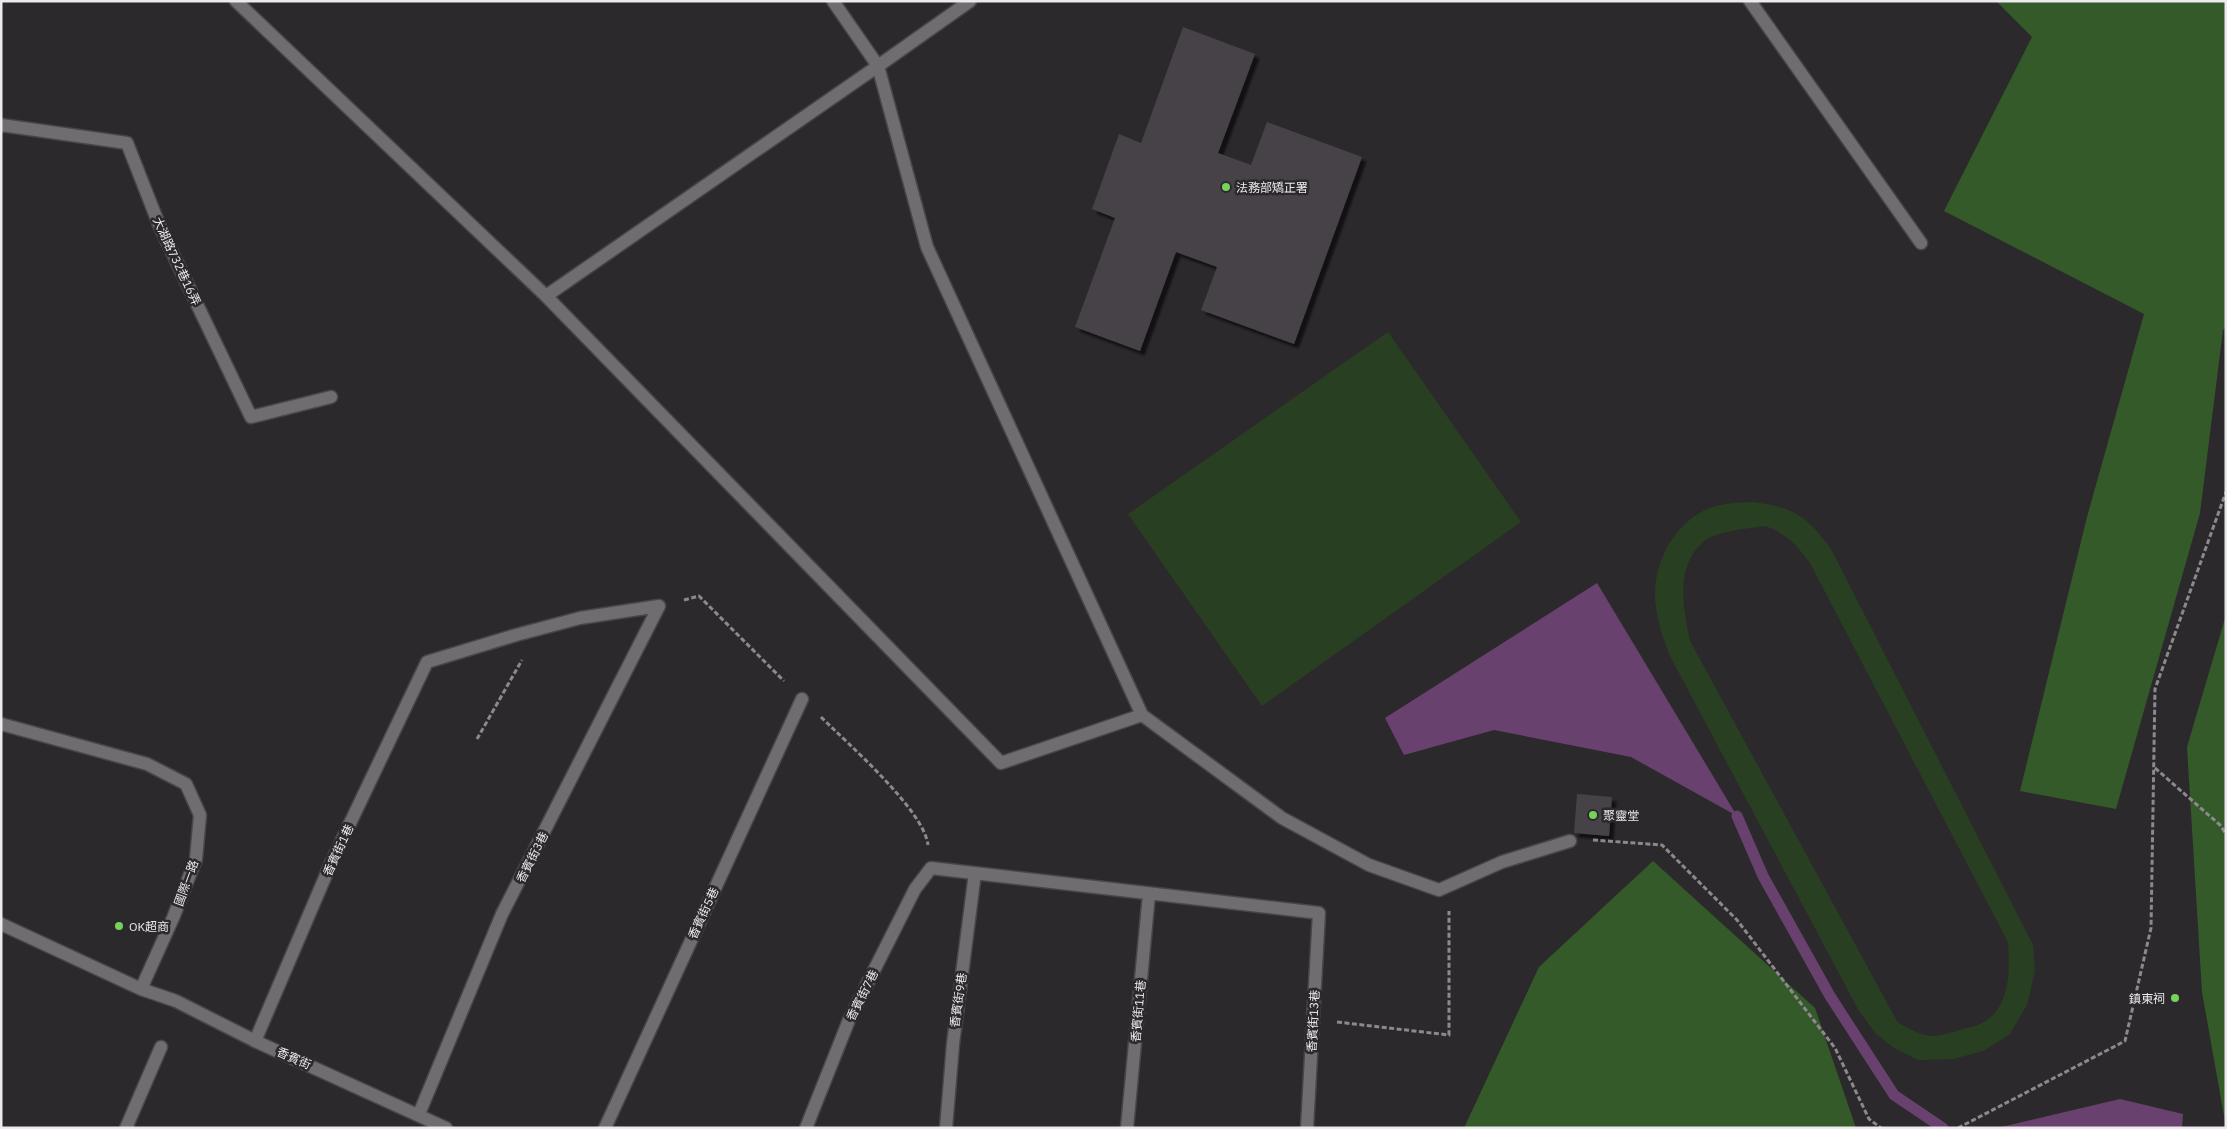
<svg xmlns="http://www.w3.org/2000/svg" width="2227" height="1129" viewBox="0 0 2227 1129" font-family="'IBM Plex Sans','Noto Sans TC',sans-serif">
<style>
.green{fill:#284021;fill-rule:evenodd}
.forest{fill:#355a2a}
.water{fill:#69416e}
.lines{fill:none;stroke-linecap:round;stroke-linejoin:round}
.stream{stroke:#69416e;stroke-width:11}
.building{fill:#464346;filter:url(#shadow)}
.lane-casing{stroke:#484649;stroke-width:15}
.street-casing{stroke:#484649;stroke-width:15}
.path{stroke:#8c898c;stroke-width:3;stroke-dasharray:5 2.5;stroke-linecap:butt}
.lane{stroke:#706d71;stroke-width:12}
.street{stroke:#706d71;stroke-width:12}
.poi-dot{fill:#75d25b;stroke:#2c292c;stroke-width:2}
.labels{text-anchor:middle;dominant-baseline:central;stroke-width:5;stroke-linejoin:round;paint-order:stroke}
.poi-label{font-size:12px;fill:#eceaec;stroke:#2c292c;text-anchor:start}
.street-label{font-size:12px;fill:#eceaec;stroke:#2c292c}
</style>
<defs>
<filter id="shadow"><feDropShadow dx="4.5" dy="4.5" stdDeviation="1" flood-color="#0009"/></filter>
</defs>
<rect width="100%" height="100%" fill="#2c292c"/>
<!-- green -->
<path class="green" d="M 1388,332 L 1521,522 L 1262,706 L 1128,514 Z
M 1752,502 C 1794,507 1807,516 1831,549 L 2033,945 L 2035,971 L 2027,1005 L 2009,1035 L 1983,1051 L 1953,1059 L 1918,1060 L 1894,1048 L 1876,1034 L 1859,1011 L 1670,656 C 1663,638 1656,617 1655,597 C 1654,563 1673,527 1703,511 C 1718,503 1736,503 1752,502 ZM 1766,526 C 1788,535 1796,544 1810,563 L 2008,942 C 2010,972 2011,1011 1978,1025 C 1973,1027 1968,1027 1963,1029 C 1932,1039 1928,1039 1898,1023 L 1690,641 C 1683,609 1675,566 1703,542 C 1715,531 1750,528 1766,526 Z"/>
<!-- forest -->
<path class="forest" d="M 1996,1 L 2226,1 L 2226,327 L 2223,330 L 2200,513 L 2116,809 L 2020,791 L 2087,517 L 2144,314 L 1944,211 L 2032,37 Z
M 2226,615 L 2226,1127 L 2202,992 L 2187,747 Z
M 1653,861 L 1815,1008 L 1856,1128 L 1464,1128 L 1539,967 Z"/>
<!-- water -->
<path class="water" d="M 1597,583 L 1737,816 L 1631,757 L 1494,730 L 1404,755 L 1385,718 Z
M 2120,1099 L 2183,1114 L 2182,1128 L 1997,1128 Z"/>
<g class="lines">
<!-- stream -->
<path class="stream" d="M 1737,816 L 1763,876 L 1830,996 L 1894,1095 L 1943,1128"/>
</g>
<!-- building -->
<path class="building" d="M 1183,27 L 1255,54 L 1218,153 L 1251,165 L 1267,122 L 1362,157 L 1294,344 L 1201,310 L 1217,267 L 1176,252 L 1140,351 L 1075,327 L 1115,218 L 1092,209 L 1119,134 L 1141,143 Z
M 1577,794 L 1612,797 L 1609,836 L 1574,833 Z"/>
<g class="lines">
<defs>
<path id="lane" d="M 236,1 L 546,296 L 1001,763 L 1142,715 L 1282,818 L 1369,865 L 1439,890 L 1502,862 L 1570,841
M 833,1 L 878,66 L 970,1
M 1750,1 L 1921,243
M 1,125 L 127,143 L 160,227 L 251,417 L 331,397
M 546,296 L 878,66 L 927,247 L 1142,715
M 255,1041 L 332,861 L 427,662 L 516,635 L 580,618 L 659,606
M 419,1114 L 502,914 L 659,606
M 126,1128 L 161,1047
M 605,1128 L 802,699
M 806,1128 L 849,1020 L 915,889 L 931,868 L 1319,913 L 1307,1128
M 946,1128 L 953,1044 L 975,873
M 1127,1128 L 1149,894"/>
<path id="street" d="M 1,724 L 147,764 L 186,784 L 200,815 L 196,859 L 173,918 L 141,989 L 1,924
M 141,989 L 176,1001 L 255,1041 L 446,1128"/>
</defs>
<!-- lane casing -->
<use href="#lane" class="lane-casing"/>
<!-- street casing -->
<use href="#street" class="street-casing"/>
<!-- path -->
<path class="path" d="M 684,600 L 699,596 L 784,681
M 821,717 C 847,743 924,810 928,845
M 477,739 L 522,660
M 2155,768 L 2220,825 L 2226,834
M 1593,840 L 1662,845 L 1737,920 L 1835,1048 L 1869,1119 L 1881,1128
M 1337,1022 L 1449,1035 L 1449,911
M 1958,1128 L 2125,1041 L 2151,928 L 2155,689 L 2226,492"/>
<!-- lane -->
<use href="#lane" class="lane"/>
<!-- street -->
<use href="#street" class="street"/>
</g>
<!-- markers -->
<g class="poi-dot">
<circle cx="1226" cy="187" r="5"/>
<circle cx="1593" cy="815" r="5"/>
<circle cx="119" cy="926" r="5"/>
<circle cx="2175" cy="998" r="5"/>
</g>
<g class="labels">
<!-- poi labels -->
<g class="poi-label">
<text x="1236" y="187">法務部矯正署</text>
<text x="1603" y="815">聚靈堂</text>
<text x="129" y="926">OK超商</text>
<text x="2165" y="998" text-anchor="end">鎮東祠</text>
</g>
<!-- street labels -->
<g class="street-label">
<text transform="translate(177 261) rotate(65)">大湖路732巷16弄</text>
<text transform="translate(338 850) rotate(-65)">香賓街1巷</text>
<text transform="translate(532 857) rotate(-63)">香賓街3巷</text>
<text transform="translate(186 883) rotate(-70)">國際一路</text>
<text transform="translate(703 913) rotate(-65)">香賓街5巷</text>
<text transform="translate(862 995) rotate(-63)">香賓街7巷</text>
<text transform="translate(958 1000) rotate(-82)">香賓街9巷</text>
<text transform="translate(1138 1011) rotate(-85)">香賓街11巷</text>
<text transform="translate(1313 1021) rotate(-87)">香賓街13巷</text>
<text transform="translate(294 1058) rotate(24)">香賓街</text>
</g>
</g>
<!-- border -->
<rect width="2227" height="1129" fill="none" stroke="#eceaec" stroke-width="5"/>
</svg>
